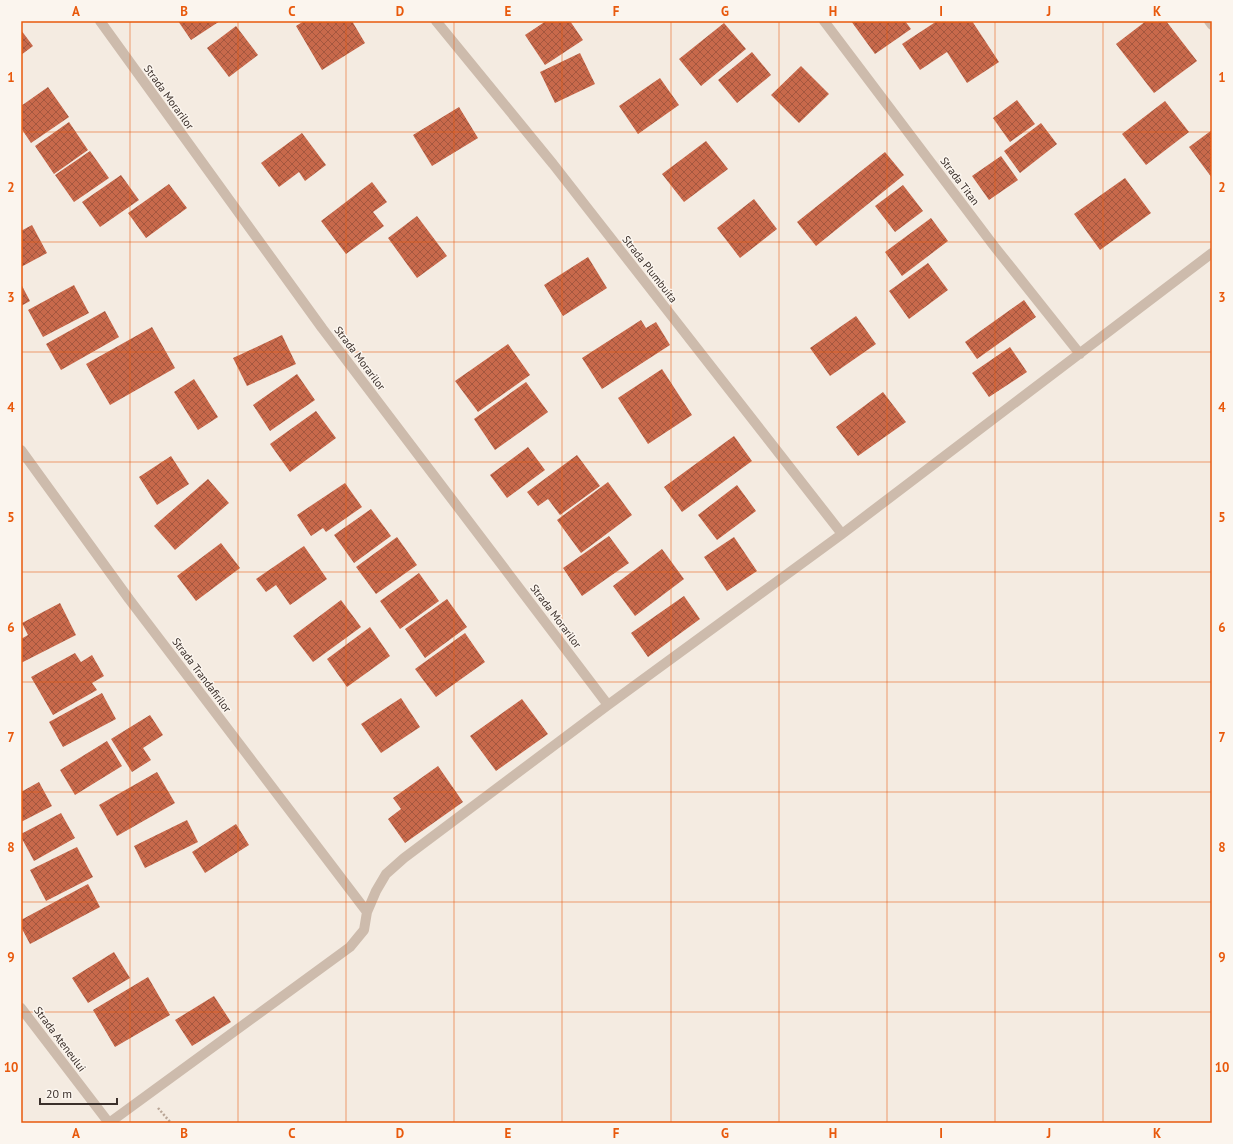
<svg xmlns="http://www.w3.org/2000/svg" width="1233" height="1144" viewBox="0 0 1233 1144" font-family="'PT Sans',sans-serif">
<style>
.building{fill:url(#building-cross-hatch)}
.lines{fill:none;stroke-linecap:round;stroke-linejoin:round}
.path{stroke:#b9a596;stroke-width:2.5;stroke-dasharray:2 2;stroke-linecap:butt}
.minor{stroke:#cdbbac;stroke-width:10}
.grid{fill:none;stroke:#e8590c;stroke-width:1;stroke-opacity:0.55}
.labels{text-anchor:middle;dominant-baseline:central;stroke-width:3;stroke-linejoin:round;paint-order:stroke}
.street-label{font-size:11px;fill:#3b302b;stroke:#fbf5ee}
.neatline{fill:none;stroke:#e8590c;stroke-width:1.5}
.grid-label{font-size:13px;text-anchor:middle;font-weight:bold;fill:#e8590c}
</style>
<defs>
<pattern id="building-cross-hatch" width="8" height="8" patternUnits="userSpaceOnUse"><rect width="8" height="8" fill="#c8694b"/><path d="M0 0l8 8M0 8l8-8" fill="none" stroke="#a4573f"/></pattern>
</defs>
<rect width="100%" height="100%" fill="#f4ebe1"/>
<!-- building -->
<path class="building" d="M 178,21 L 220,21 L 191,40 Z
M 304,21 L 352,21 L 365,43 L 322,70 L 296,26 Z
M 546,21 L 570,21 L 583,40 L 545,65 L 525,35 Z
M 851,21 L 905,21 L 911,29 L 875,54 Z
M 937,21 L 972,21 L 999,62 L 967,83 L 947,52 L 920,70 L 902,44 Z
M 1146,21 L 1166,21 L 1197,61 L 1154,93 L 1116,44 Z
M 724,23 L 746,49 L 701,86 L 679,59 Z
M 236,26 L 258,55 L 229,77 L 207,48 Z
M 21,30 L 33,46 L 21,55 Z
M 752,52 L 771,75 L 737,103 L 718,80 Z
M 580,53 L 595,84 L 555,103 L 540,72 Z
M 801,66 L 829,94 L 799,123 L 771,95 Z
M 660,78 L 679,105 L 638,134 L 619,106 Z
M 48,87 L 69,117 L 31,143 L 21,128 L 21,106 Z
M 1017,100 L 1035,124 L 1010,142 L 993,118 Z
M 1165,101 L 1189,132 L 1146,165 L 1122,134 Z
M 459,107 L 478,138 L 432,166 L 413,135 Z
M 69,122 L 88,150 L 54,174 L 35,146 Z
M 1041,123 L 1057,144 L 1020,173 L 1004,151 Z
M 1212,130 L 1212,178 L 1189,147 Z
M 302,133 L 326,165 L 305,181 L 299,172 L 279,187 L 261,163 Z
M 706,141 L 728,169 L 684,202 L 662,174 Z
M 90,151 L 109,178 L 74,202 L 55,175 Z
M 885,152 L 904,175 L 816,246 L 797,222 Z
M 1001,156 L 1018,180 L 989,200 L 972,176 Z
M 121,175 L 139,200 L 100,227 L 82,202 Z
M 1125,178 L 1151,213 L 1100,250 L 1074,214 Z
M 372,182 L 387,202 L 373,212 L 384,226 L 346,254 L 321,221 Z
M 169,184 L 187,208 L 146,238 L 128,213 Z
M 903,185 L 923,211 L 895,232 L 875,206 Z
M 754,199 L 777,229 L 740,258 L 717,228 Z
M 417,216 L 447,256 L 417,278 L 388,238 Z
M 931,218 L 948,241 L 902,276 L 885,252 Z
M 32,225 L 47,253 L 21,267 L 21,231 Z
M 588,257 L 607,288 L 563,316 L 544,285 Z
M 928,263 L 948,290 L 909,319 L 889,291 Z
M 21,284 L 30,301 L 21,306 Z
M 74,285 L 89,313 L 43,337 L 28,310 Z
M 1024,300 L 1036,317 L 977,359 L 965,342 Z
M 105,311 L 119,337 L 61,370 L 46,344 Z
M 856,316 L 876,344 L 830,376 L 810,348 Z
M 641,320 L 646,328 L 656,322 L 670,345 L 602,389 L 582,358 Z
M 152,327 L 175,368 L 110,405 L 86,364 Z
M 282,335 L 296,364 L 247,386 L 233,358 Z
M 508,344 L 530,375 L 478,412 L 455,381 Z
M 1010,347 L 1027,372 L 989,397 L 972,373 Z
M 662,369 L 692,415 L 648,444 L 618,398 Z
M 297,374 L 315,400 L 270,431 L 253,405 Z
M 194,379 L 218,417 L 198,430 L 174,392 Z
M 526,382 L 548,412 L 495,450 L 474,419 Z
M 883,392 L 906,422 L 858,456 L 836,427 Z
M 316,411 L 336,438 L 290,472 L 270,444 Z
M 734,436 L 752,461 L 682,512 L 664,487 Z
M 528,447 L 545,470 L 507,498 L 490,475 Z
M 577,455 L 600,486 L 560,515 L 548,499 L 538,506 L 527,492 Z
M 171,456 L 189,484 L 157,505 L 139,477 Z
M 208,479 L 229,503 L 175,550 L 154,526 Z
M 608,482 L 632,515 L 581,553 L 557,520 Z
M 345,483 L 362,507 L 326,532 L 323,528 L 311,536 L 297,515 Z
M 737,485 L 756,511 L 717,540 L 698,515 Z
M 371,509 L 391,536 L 354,563 L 334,535 Z
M 609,536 L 629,563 L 582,596 L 563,568 Z
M 397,537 L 417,565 L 376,594 L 356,567 Z
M 734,537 L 757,571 L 727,591 L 704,557 Z
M 221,543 L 240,568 L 196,601 L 177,576 Z
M 304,546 L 327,579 L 290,605 L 276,585 L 266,592 L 256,579 Z
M 662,549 L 684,579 L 635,616 L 613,586 Z
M 419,573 L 439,601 L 400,629 L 380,601 Z
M 684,596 L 700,619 L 648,657 L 631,633 Z
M 447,599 L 467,627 L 425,658 L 405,629 Z
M 341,600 L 361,627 L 313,662 L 293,636 Z
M 60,603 L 76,635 L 21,663 L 21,639 L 28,635 L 22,623 Z
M 370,627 L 390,656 L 347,687 L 327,659 Z
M 465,633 L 485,662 L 436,697 L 415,669 Z
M 75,653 L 81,662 L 92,655 L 104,676 L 92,683 L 97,690 L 53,715 L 31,677 Z
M 102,693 L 116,719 L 63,747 L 49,722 Z
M 401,698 L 420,727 L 381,753 L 361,724 Z
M 522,699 L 548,734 L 496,771 L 470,736 Z
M 150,715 L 163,735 L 143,748 L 151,760 L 132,772 L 111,739 Z
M 107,741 L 122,766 L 75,795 L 60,770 Z
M 438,766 L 463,802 L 405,843 L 388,819 L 401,809 L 393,798 Z
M 157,772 L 175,803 L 117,836 L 99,805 Z
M 39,782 L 52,806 L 21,822 L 21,792 Z
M 61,813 L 75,838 L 34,861 L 21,837 L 21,834 Z
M 187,820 L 198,842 L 145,868 L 134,846 Z
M 236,824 L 249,845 L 205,873 L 192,852 Z
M 77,847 L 93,877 L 46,901 L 30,870 Z
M 88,884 L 100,907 L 30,944 L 21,927 L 21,920 Z
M 114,952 L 130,978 L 88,1003 L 72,978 Z
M 148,977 L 170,1015 L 115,1047 L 93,1010 Z
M 214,996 L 231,1022 L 192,1046 L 175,1020 Z"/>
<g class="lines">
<!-- path -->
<path class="path" d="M 158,1108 L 171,1123"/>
<!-- minor -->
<path class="minor" d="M 100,21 L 322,328 L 608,705
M 436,21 L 553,164 L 842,534
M 824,21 L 994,246 L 1080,354
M 1209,21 L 1212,25
M 21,450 L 129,599 L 367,912
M 21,1008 L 109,1123
M 109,1123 L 350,947 L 364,930 L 367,912 L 376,891 L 386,874 L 404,858 L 608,705 L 842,534 L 1212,253"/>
</g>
<!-- grid -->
<path class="grid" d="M 130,21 L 130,1123M 238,21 L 238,1123M 346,21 L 346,1123M 454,21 L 454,1123M 562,21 L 562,1123M 671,21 L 671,1123M 779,21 L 779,1123M 887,21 L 887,1123M 995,21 L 995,1123M 1103,21 L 1103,1123M 21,132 L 1212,132M 21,242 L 1212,242M 21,352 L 1212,352M 21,462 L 1212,462M 21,572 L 1212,572M 21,682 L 1212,682M 21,792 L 1212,792M 21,902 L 1212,902M 21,1012 L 1212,1012"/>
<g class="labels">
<!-- street labels -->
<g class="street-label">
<text transform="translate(169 97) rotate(54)">Strada Morarilor</text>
<text transform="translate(960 181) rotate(53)">Strada Titan</text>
<text transform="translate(650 269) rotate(52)">Strada Plumbuita</text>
<text transform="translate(360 358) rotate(53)">Strada Morarilor</text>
<text transform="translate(556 616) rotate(53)">Strada Morarilor</text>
<text transform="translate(202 675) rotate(53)">Strada Trandafirilor</text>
<text transform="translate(60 1039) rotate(53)">Strada Ateneului</text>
</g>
</g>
<!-- border -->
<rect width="1233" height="1144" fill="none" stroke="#fbf5ee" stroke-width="44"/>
<!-- scale -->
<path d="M40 1098v6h77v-6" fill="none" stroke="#3b302b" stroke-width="2"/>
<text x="46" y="1098" font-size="12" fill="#3b302b" stroke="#fbf5ee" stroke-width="3" paint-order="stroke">20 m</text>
<rect x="22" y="22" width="1189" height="1100" class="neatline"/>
<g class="grid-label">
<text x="76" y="16">A</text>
<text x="184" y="16">B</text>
<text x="292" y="16">C</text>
<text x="400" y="16">D</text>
<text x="508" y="16">E</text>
<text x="616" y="16">F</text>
<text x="725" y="16">G</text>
<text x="833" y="16">H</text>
<text x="941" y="16">I</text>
<text x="1049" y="16">J</text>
<text x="1157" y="16">K</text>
<text x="11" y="82">1</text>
<text x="1222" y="82">1</text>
<text x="11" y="192">2</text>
<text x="1222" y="192">2</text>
<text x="11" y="302">3</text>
<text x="1222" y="302">3</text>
<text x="11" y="412">4</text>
<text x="1222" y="412">4</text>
<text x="11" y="522">5</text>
<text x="1222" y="522">5</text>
<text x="11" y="632">6</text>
<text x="1222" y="632">6</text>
<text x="11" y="742">7</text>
<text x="1222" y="742">7</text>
<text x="11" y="852">8</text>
<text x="1222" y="852">8</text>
<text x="11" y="962">9</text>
<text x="1222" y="962">9</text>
<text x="11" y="1072">10</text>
<text x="1222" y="1072">10</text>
<text x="76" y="1138">A</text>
<text x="184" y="1138">B</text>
<text x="292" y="1138">C</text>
<text x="400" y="1138">D</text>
<text x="508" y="1138">E</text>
<text x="616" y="1138">F</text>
<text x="725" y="1138">G</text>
<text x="833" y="1138">H</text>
<text x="941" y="1138">I</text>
<text x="1049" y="1138">J</text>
<text x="1157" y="1138">K</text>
</g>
</svg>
